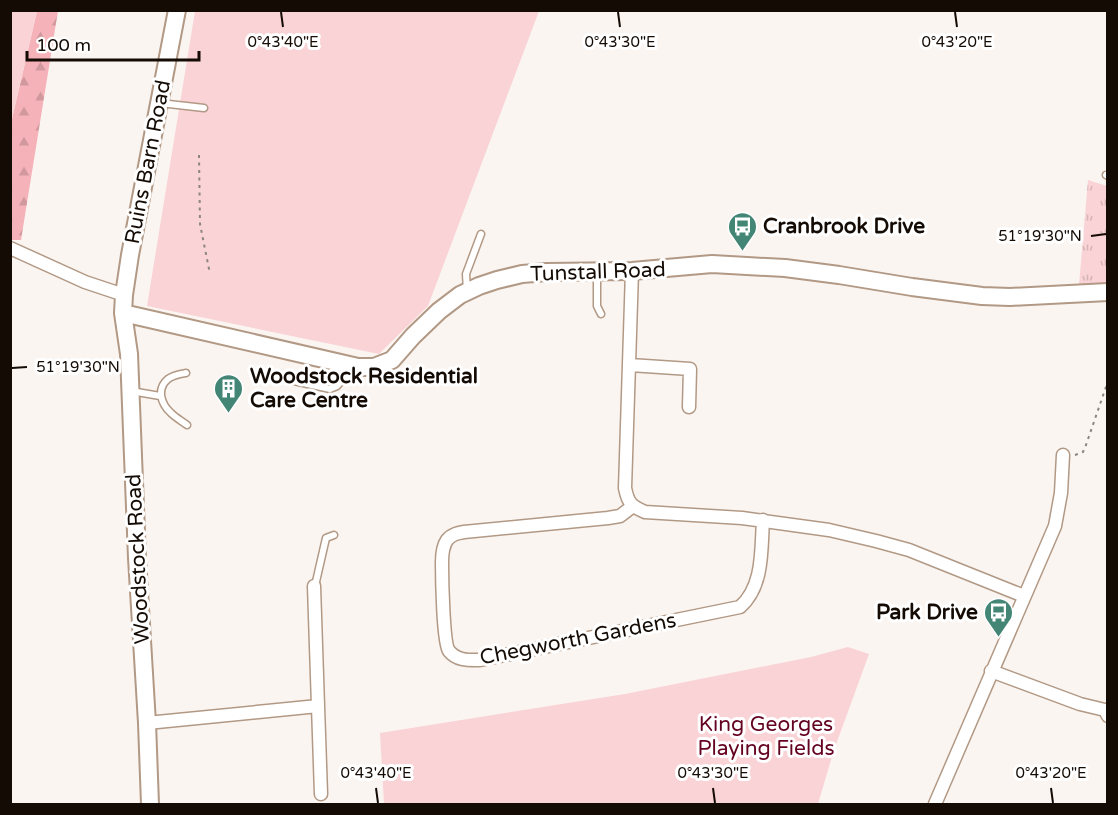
<svg xmlns="http://www.w3.org/2000/svg" width="1118" height="815" viewBox="0 0 1118 815" font-family="'Varela Round',sans-serif">
<style>
.grass{fill:url(#grass-tufts)}
.forest{fill:url(#forest-firs)}
.park{fill:#f9d3d6}
.lines{fill:none;stroke-linecap:round;stroke-linejoin:round}
.lane-casing{stroke:#b29985;stroke-width:9}
.street-casing{stroke:#b29985;stroke-width:15}
.secondary-casing{stroke:#b29985;stroke-width:20}
.path{stroke:#8c847f;stroke-width:2;stroke-dasharray:3 4.5;stroke-linecap:butt}
.lane{stroke:#fff;stroke-width:6}
.street{stroke:#fff;stroke-width:12}
.secondary{stroke:#fff;stroke-width:16}
.ticks{fill:none;stroke:#140b05;stroke-width:2}
.labels{text-anchor:middle;dominant-baseline:central;stroke-width:6;stroke-linejoin:round;paint-order:stroke}
.street-label{font-size:21px;fill:#140b05;stroke:#fff}
.poi-label{font-size:21px;font-weight:bold;fill:#140b05;stroke:#fff;text-anchor:start}
.park-label{font-size:21px;fill:#640221;stroke:#fff}
.ticks-label{font-size:15px;text-anchor:middle;fill:#140b05;stroke:#fff;stroke-width:6;stroke-linejoin:round;paint-order:stroke}
</style>
<defs>
<pattern id="grass-tufts" width="24" height="20" patternUnits="userSpaceOnUse" patternTransform="scale(1.5)"><rect width="24" height="20" fill="#f9d3d6"/><path d="M3 7l-1-3M5 7V3M7 7l1-3M15 17l-1-3M17 17v-4M19 17l1-3" fill="none" stroke="#d5b4b6"/></pattern>
<pattern id="forest-firs" width="22" height="20" patternUnits="userSpaceOnUse" patternTransform="scale(1.5)"><rect width="22" height="20" fill="#f5b3b9"/><path d="M5 1l3.5 6h-7zM16 11l3.5 6h-7z" fill="#d1999e"/></pattern>
</defs>
<rect width="100%" height="100%" fill="#fbf5f1"/>
<!-- grass -->
<path class="grass" d="M 1088,180 L 1107,186 L 1107,286 L 1079,285 Z"/>
<!-- forest -->
<path class="forest" d="M 37,11 L 58,11 L 21,240 L 12,240 L 11,239 L 11,123 Z"/>
<!-- park -->
<path class="park" d="M 11,10 L 37,11 L 11,123 L 10,11 Z
M 195,11 L 539,11 L 428,306 L 379,354 L 147,306 Z
M 848,647 L 869,654 L 834,750 L 818,804 L 384,804 L 380,733 L 625,694 L 811,657 Z"/>
<g class="lines">
<defs>
<path id="lane" d="M 160,103 L 204,108
M 1106,175 L 1108,176
M 597,273 L 597,306 L 601,314
M 467,291 L 466,274 L 481,234
M 186,373 C 180,374 173,375 168,379 C 156,389 161,404 171,413 C 176,418 182,421 187,425
M 276,377 L 330,389 L 337,386 L 352,369
M 131,391 L 160,396
M 315,586 L 326,538 L 334,535"/>
<path id="street" d="M 10,248 L 85,282 L 124,295
M 632,271 L 625,488 C 628,503 631,506 645,512 L 742,518 L 829,530 L 876,541 L 909,550 L 1024,596
M 630,365 L 690,369 L 689,407
M 633,506 L 620,516 L 608,518 L 464,532 C 458,533 452,534 447,540 C 443,546 442,555 442,562 C 442,576 443,643 449,651 C 457,661 469,660 480,660 L 740,607 C 764,586 761,549 763,520
M 314,586 L 318,706
M 991,671 L 1080,704 L 1105,710 L 1108,716
M 147,723 L 318,706 L 321,794
M 935,804 L 1055,526 L 1061,493 L 1063,455"/>
<path id="secondary" d="M 123,313 L 358,367 L 374,367 L 392,360 L 413,336 L 439,311 L 460,295 L 479,286 L 497,280 L 522,274 L 547,272 L 632,271 L 712,264 L 747,266 L 785,268 L 839,275 L 912,287 L 982,296 L 1010,297 L 1108,292
M 150,804 L 147,723 L 137,558 L 129,354 L 123,313 L 124,295 L 130,255 L 177,10"/>
</defs>
<!-- lane casing -->
<use href="#lane" class="lane-casing"/>
<!-- street casing -->
<use href="#street" class="street-casing"/>
<!-- secondary casing -->
<use href="#secondary" class="secondary-casing"/>
<!-- path -->
<path class="path" d="M 199,155 L 200,224 L 210,274
M 1075,455 L 1083,452 L 1086,445 L 1108,381"/>
<!-- lane -->
<use href="#lane" class="lane"/>
<!-- street -->
<use href="#street" class="street"/>
<!-- secondary -->
<use href="#secondary" class="secondary"/>
</g>
<!-- ticks -->
<path class="ticks" d="M 281,12 L 283,27M 618,12 L 620,27M 955,12 L 957,27M 1091,236 L 1106,234M 12,368 L 27,367M 376,788 L 378,803M 713,788 L 715,803M 1051,788 L 1053,803"/>
<!-- icons -->
<defs>
<symbol id="bus-pin" viewBox="-11 -11 22 30"><path d="M0 17L-7.5 6A9.5 9.5 0 1 1 7.5 6Z" fill="#448676" stroke="#fff"/><path d="M-5-6H5V4H4V6H2V4H-2V6H-4V4H-5ZM-3.5-4V0h7V-4ZM-3.5 1.2v1.5H-2V1.2ZM2 1.2v1.5H3.5V1.2Z" fill="#fff"/></symbol>
<symbol id="building-pin" viewBox="-11 -11 22 30"><path d="M0 17L-7.5 6A9.5 9.5 0 1 1 7.5 6Z" fill="#448676" stroke="#fff"/><path d="M-4-6H4V6H1V3H-1V6H-4ZM-2.5-4.3h1.7v1.8h-1.7ZM.8-4.3h1.7v1.8H.8ZM-2.5-1h1.7V.8h-1.7ZM.8-1h1.7V.8H.8Z" fill="#fff"/></symbol>
</defs>
<g fill-rule="evenodd">
<use href="#bus-pin" x="726" y="210" width="33" height="45"/>
<use href="#building-pin" x="212" y="372" width="33" height="45"/>
<use href="#bus-pin" x="982" y="596" width="33" height="45"/>
</g>
<g class="labels">
<!-- street labels -->
<g class="street-label">
<text transform="translate(148 162) rotate(-79)">Ruins Barn Road</text>
<text transform="translate(598 272) rotate(-2)">Tunstall Road</text>
<text transform="translate(138 559) rotate(-93)">Woodstock Road</text>
<text transform="translate(578 639) rotate(-11)">Chegworth Gardens</text>
</g>
<!-- poi labels -->
<g class="poi-label">
<text x="763" y="226">Cranbrook Drive</text>
<text x="250" y="376">Woodstock Residential<tspan x="250" dy="24">Care Centre</tspan></text>
<text x="978" y="612" text-anchor="end">Park Drive</text>
</g>
<!-- park labels -->
<g class="park-label">
<text x="766" y="724">King Georges<tspan x="766" dy="24">Playing Fields</tspan></text>
</g>
</g>
<g class="ticks-label">
<text x="283" y="47">0°43'40"E</text>
<text x="620" y="47">0°43'30"E</text>
<text x="957" y="47">0°43'20"E</text>
<text x="1040" y="241">51°19'30"N</text>
<text x="78" y="372">51°19'30"N</text>
<text x="376" y="778">0°43'40"E</text>
<text x="713" y="778">0°43'30"E</text>
<text x="1051" y="778">0°43'20"E</text>
</g>
<!-- border -->
<rect width="1118" height="815" fill="none" stroke="#140b05" stroke-width="24"/>
<!-- scale -->
<path d="M27 51v9h172v-9" fill="none" stroke="#140b05" stroke-width="3"/>
<text x="36" y="51" font-size="18" fill="#140b05" stroke="#ffffff" stroke-width="4.5" paint-order="stroke">100 m</text>
</svg>
